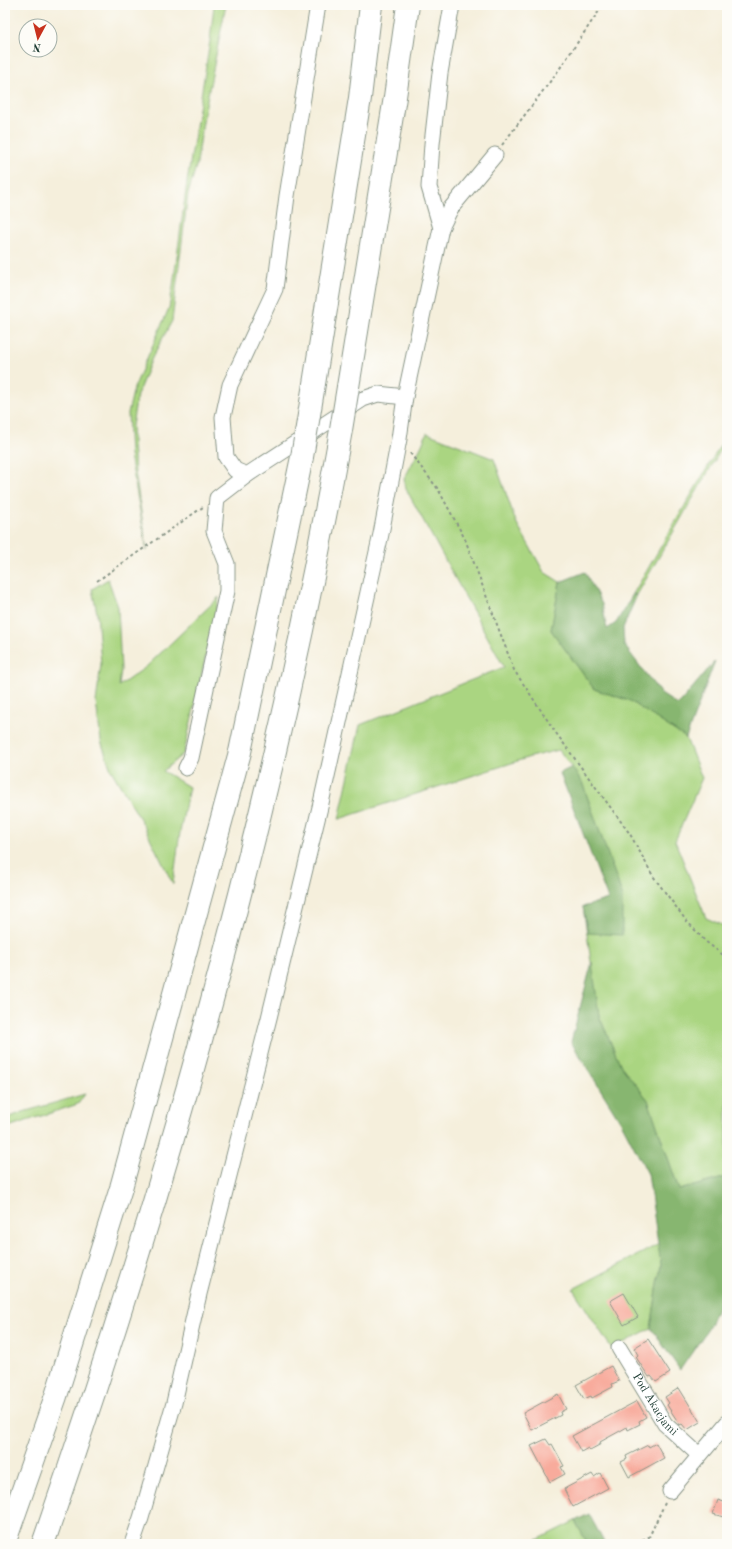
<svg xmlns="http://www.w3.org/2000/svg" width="732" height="1549" viewBox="0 0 732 1549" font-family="'Old Standard TT',serif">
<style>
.green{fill:#aad581;stroke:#64895a}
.forest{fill:#87b66f;stroke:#537a52}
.building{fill:#f8ab9c}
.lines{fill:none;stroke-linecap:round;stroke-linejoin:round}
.minor-casing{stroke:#8a9688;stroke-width:17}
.highway-casing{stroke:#8a9688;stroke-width:24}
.path{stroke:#8a9688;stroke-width:2;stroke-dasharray:3 3;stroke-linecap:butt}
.minor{stroke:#fff;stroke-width:15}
.highway{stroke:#fff;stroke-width:22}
.highway-bridge-casing{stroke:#8a9688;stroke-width:24;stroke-linecap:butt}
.highway-bridge{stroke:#fff;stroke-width:22}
.labels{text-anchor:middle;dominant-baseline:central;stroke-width:4;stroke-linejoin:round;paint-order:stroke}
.street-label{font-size:12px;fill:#1f3d34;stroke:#fdfcf7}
</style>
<rect width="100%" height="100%" fill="#fdfcf7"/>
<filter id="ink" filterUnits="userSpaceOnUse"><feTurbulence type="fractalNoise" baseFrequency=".025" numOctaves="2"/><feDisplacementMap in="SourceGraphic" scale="8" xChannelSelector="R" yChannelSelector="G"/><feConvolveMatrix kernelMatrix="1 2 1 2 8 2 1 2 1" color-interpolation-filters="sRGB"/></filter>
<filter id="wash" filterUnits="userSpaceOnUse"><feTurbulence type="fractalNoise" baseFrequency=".012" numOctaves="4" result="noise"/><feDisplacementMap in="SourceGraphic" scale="16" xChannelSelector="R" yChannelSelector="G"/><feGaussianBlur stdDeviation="0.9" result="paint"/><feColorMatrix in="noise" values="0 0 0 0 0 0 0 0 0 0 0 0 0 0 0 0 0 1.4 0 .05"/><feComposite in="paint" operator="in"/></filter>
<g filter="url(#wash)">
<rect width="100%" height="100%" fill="#f5efdc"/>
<!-- green -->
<path class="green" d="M 214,5 L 226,5 L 204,115 L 197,163 L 188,194 L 172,321 L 152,358 L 137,395 L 132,426 L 135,472 L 147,551 L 130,455 L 128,413 L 134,388 L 169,308 L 173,286 L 187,182 L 210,41 Z
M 427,433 L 494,459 L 516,522 L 544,572 L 560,582 L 551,630 L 594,689 L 630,701 L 686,738 L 702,778 L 675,841 L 706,918 L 727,927 L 727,1171 L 723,1178 L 679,1190 L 648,1100 L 621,1066 L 599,1016 L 583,907 L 622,895 L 582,782 L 559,750 L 530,757 L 339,819 L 360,725 L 504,667 L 406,489 L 404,479 L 421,447 Z
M 727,434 L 727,439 L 637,595 L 633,594 Z
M 108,579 L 118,607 L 121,670 L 119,686 L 146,667 L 219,597 L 184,753 L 163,771 L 189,787 L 180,832 L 173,884 L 143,824 L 111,770 L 101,741 L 96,702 L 101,664 L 97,613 L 92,589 Z
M 85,1094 L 78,1104 L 5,1128 L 5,1119 L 23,1112 Z
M 659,1244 L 661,1265 L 651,1328 L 612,1349 L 573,1289 Z
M 575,1521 L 588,1544 L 531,1544 L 535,1541 Z"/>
<!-- forest -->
<path class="forest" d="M 585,572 L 602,604 L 607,629 L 616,623 L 633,594 L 637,595 L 623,628 L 624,645 L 661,694 L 678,705 L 715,661 L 686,738 L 630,701 L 594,689 L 551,630 L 560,582 Z
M 572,767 L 582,782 L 622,894 L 622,935 L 588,933 L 583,907 L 608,899 L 560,773 Z
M 592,962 L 599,1016 L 621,1066 L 648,1100 L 679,1190 L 723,1178 L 727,1171 L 727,1287 L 708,1329 L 680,1370 L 651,1328 L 661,1265 L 648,1174 L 622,1124 L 571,1042 Z
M 589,1514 L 605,1544 L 588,1544 L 575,1521 Z"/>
<g id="blocks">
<!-- building -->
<path class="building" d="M 624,1293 L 638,1317 L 624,1325 L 610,1301 Z
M 648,1339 L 670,1373 L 656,1382 L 651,1376 L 649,1377 L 641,1365 L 636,1357 L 638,1355 L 634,1348 Z
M 611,1366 L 619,1381 L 612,1384 L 613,1387 L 609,1389 L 592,1398 L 591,1396 L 584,1399 L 576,1385 Z
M 679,1388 L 700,1422 L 687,1430 L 682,1424 L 680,1425 L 667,1405 L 669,1403 L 665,1397 Z
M 558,1394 L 566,1409 L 560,1412 L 561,1415 L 532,1430 L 523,1413 Z
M 637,1401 L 646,1417 L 639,1421 L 640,1424 L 628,1430 L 627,1427 L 620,1431 L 600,1442 L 601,1444 L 590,1450 L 588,1448 L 581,1452 L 572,1436 Z
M 546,1439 L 550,1445 L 552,1444 L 564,1466 L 561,1467 L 565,1474 L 550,1482 L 531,1446 Z
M 656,1443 L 664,1458 L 629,1477 L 621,1462 L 627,1459 L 626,1456 L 648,1445 L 649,1447 Z
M 600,1473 L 608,1488 L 573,1507 L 564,1489 L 592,1474 L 594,1477 Z
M 718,1500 L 727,1503 L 727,1518 L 713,1514 Z"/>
</g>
</g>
<g filter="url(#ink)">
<use href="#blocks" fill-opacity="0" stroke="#8a9688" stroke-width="1"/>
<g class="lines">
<defs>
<g id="minor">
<path d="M 441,228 L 451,208 L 495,155"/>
<path d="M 247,475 L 235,470 L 226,457 L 223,417 L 230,385 L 275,289 L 287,196 L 318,5"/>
<path d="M 186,768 L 191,758 L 227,591 L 227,564 L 214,531 L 217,498 L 247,475 L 363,399 L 378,394 L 405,397"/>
<path id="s1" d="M 619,1348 L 665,1424 L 699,1455"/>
<path d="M 670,1491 L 727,1423"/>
<path d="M 132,1544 L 141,1518 L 174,1403 L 199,1294 L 269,1018 L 321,803 L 381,534 L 399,439 L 405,397 L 441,228 L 429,187 L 432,144 L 440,73 L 452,5"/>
</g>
<path id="highway" d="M 348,387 L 395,97 L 408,5
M 309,415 L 360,98 L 371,5
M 5,1541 L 56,1396 L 121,1188 L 240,752 L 302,457
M 43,1544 C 169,1181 274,809 341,430"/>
</defs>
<!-- minor casing -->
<use href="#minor" class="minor-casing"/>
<!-- highway casing -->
<use href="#highway" class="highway-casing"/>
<!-- path -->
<path class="path" d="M 502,145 L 558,71 L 603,5
M 410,453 L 438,489 L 465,539 L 514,670 L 556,733 L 630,834 L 653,876 L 685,919 L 705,941 L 727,958
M 97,581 L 203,507
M 631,1544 L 649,1537 L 665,1503"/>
<!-- minor -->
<use href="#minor" class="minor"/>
<!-- highway -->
<use href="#highway" class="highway"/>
<defs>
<path id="highway-bridge" d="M 341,430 L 348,387
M 302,457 L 309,415"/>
</defs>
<!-- highway-bridge casing -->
<use href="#highway-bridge" class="highway-bridge-casing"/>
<!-- highway-bridge -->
<use href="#highway-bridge" class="highway-bridge"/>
</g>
</g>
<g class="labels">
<!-- street labels -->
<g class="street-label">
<text stroke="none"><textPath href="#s1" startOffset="67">Pod Akacjami</textPath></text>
</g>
</g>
<!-- margin -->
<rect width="732" height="1549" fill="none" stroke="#fdfcf7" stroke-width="20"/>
<!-- north arrow -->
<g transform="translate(38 38) rotate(187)"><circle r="19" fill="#fdfcf7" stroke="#a4b0a9"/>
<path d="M0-3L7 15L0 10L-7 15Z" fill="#c8321e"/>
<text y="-6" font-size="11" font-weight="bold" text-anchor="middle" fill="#1f3d34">N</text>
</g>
</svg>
